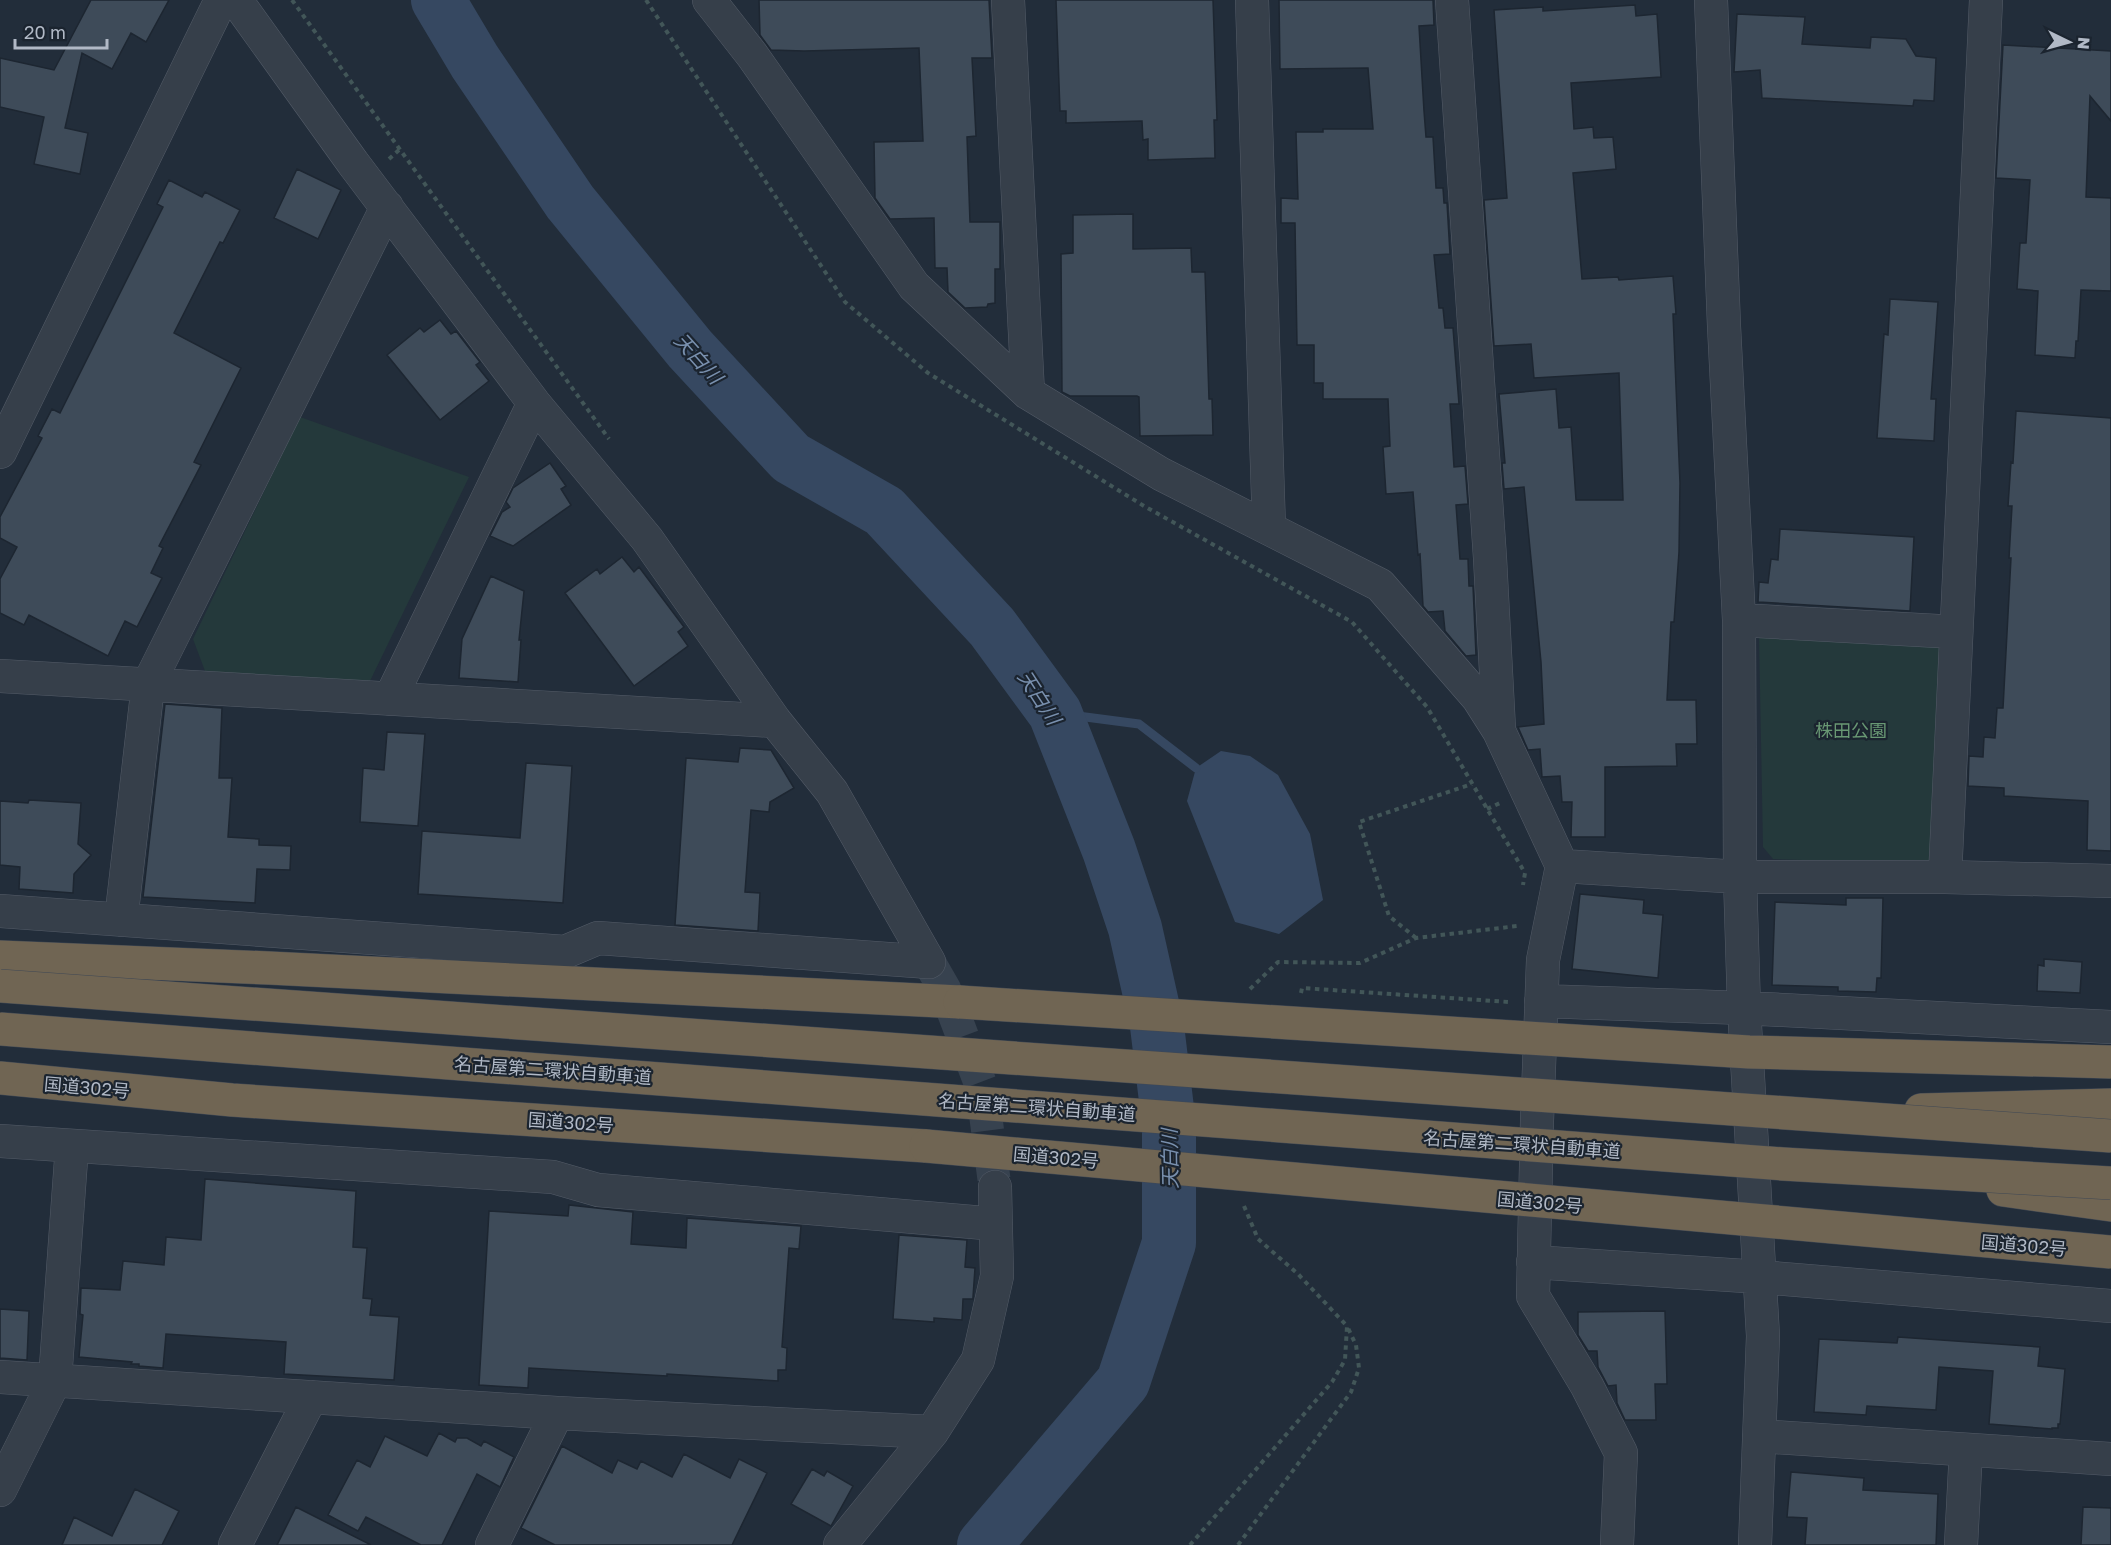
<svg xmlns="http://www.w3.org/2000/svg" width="2111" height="1545" viewBox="0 0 2111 1545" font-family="'Golos Text','Noto Sans JP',sans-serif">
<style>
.green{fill:#24393b}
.water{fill:#364861}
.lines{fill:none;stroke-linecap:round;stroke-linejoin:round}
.stream{stroke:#364861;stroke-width:9}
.river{stroke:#364861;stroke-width:54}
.building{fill:#3e4b59;stroke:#1d2631;stroke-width:1.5}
.minor-tunnel{stroke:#37424f;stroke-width:33;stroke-dasharray:33 16;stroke-linecap:butt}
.minor-casing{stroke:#545c68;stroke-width:34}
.highway-casing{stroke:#414955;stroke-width:34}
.path{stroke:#425658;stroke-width:4;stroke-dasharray:4.5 4.5;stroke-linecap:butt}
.minor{stroke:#363f4a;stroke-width:33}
.highway{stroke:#706553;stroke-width:33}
.highway-bridge-casing{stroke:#414955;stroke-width:34;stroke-linecap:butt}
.highway-bridge{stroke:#706553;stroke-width:33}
.labels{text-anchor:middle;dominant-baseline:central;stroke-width:4.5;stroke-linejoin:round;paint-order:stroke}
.park-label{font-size:18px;fill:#689773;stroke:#1b242f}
.street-label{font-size:18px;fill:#b1b9c6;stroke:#1b242f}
.water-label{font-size:20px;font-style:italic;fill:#7990ae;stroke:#1b242f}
</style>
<rect width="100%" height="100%" fill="#222d3a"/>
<!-- green -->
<path class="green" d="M 300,417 L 469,477 L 369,683 L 205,671 L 193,639 Z
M 1759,635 L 1946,642 L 1935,864 L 1773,859 L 1763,847 Z"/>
<!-- water -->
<path class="water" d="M 1221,751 L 1250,756 L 1278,775 L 1310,834 L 1323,900 L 1279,934 L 1235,922 L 1187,801 L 1196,768 Z"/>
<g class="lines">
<!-- stream -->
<path class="stream" d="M 1055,713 L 1139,724 L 1196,768"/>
<!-- river -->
<path class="river" d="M 438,0 L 475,62 L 570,202 L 690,349 L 791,458 L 884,511 L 992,627 L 1055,713 L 1109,850 L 1135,928 L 1157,1026 L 1169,1125 L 1169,1243 L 1123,1382 L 984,1545"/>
</g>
<!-- building -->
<path class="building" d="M 91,0 L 169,0 L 146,42 L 131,33 L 112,69 L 82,53 L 65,128 L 88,133 L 80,174 L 34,164 L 44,117 L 0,107 L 0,58 L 54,70 Z
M 759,0 L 989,0 L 992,58 L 972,58 L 976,136 L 967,137 L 970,222 L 1000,222 L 1000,269 L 995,269 L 995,303 L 988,304 L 987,307 L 965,308 L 948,292 L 947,268 L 935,268 L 934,218 L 890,219 L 875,198 L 874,142 L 923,141 L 919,48 L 804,51 L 771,50 L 760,35 Z
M 1056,0 L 1213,0 L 1217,120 L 1214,120 L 1215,158 L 1148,160 L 1148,139 L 1143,140 L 1142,121 L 1066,123 L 1066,111 L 1060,111 Z
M 1279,0 L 1433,0 L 1434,25 L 1419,26 L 1424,111 L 1426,137 L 1433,137 L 1436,188 L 1443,188 L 1444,203 L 1447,203 L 1450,254 L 1434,255 L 1439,308 L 1443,308 L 1445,328 L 1453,328 L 1459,404 L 1450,404 L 1454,467 L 1465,466 L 1468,504 L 1456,505 L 1460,559 L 1468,559 L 1469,586 L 1473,586 L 1476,655 L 1466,656 L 1445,631 L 1443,611 L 1428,612 L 1423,606 L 1420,554 L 1418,555 L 1413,492 L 1386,494 L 1383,447 L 1390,446 L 1388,399 L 1323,399 L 1323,383 L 1314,383 L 1314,345 L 1297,345 L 1295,223 L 1281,223 L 1281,198 L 1298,199 L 1296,132 L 1323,132 L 1323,129 L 1373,129 L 1368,68 L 1280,69 Z
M 1635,5 L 1636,16 L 1657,14 L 1661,77 L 1571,83 L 1574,129 L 1593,127 L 1594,138 L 1613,137 L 1616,169 L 1573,173 L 1582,279 L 1618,277 L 1619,280 L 1673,276 L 1676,314 L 1673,314 L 1680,483 L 1679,552 L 1674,622 L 1671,622 L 1667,700 L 1696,700 L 1697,744 L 1676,744 L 1677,766 L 1605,767 L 1605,837 L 1571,837 L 1572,802 L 1562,802 L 1560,776 L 1542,777 L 1540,749 L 1528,750 L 1518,727 L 1544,724 L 1541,662 L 1524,487 L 1504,489 L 1502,463 L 1505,463 L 1499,394 L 1556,389 L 1559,428 L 1571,427 L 1576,500 L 1623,500 L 1619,373 L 1534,378 L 1531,344 L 1494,346 L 1484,200 L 1507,198 L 1494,10 L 1543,7 L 1543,11 Z
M 1737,14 L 1805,17 L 1802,44 L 1870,48 L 1871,37 L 1906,39 L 1916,56 L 1936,58 L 1934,101 L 1914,100 L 1913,106 L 1762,98 L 1760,70 L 1734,72 Z
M 2003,45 L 2111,51 L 2111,121 L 2090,96 L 2086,197 L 2111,198 L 2111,291 L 2081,290 L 2078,341 L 2076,341 L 2075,358 L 2035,355 L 2038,291 L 2017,289 L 2020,243 L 2026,243 L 2030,180 L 1996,178 Z
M 297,169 L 341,190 L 318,239 L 274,218 Z
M 169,180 L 202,197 L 205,192 L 240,210 L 223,243 L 220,242 L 174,333 L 241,368 L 194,462 L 201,465 L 159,546 L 163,548 L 151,573 L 162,578 L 137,627 L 125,621 L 108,656 L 29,615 L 24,625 L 0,613 L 0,579 L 17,547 L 0,538 L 0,517 L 42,438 L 38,436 L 52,409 L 60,413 L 163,207 L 157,204 Z
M 1133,214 L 1133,249 L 1191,248 L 1192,272 L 1205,272 L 1209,399 L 1212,399 L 1213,435 L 1140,436 L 1139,397 L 1137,396 L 1070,396 L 1062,392 L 1061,254 L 1073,253 L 1073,215 Z
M 1890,299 L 1938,302 L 1931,399 L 1936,399 L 1934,441 L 1877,438 L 1884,334 L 1888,335 Z
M 440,320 L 451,334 L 456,331 L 480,362 L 476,365 L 489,381 L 440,420 L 387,355 L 420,328 L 424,332 Z
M 2016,411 L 2111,418 L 2111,851 L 2087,850 L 2088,801 L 2004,796 L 2004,788 L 1968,786 L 1969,756 L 1983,757 L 1984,737 L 1995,738 L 1997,708 L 2003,708 L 2011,558 L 2009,558 L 2012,506 L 2008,506 L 2011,462 L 2013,463 Z
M 550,463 L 566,486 L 561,489 L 571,505 L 513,546 L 490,536 L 502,512 L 510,507 L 506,502 L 513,488 Z
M 1780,529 L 1914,537 L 1910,611 L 1758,602 L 1759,582 L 1768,583 L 1771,559 L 1778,560 Z
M 622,557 L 634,572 L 639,567 L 684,627 L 678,632 L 688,646 L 634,686 L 565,593 L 597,569 L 600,574 Z
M 491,576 L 524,591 L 519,640 L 521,640 L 518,682 L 459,678 L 462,639 Z
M 165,704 L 222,708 L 219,778 L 232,778 L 228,837 L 259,839 L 259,845 L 291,846 L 290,870 L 257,869 L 255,903 L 143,897 Z
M 387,732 L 425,734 L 418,826 L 360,822 L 363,768 L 384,770 Z
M 740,748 L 771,750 L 794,788 L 770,802 L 769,812 L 751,810 L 745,892 L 760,893 L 758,931 L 675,925 L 686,758 L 738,762 Z
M 526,763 L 572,766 L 563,903 L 418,894 L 422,831 L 520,838 Z
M 29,800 L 81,803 L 78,844 L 91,855 L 74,874 L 73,893 L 19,889 L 20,867 L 0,865 L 0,801 L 28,803 Z
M 1580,894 L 1644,900 L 1643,913 L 1663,915 L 1658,978 L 1572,969 Z
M 1846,898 L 1883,898 L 1881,978 L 1877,978 L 1876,992 L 1838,991 L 1838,987 L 1772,985 L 1775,902 L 1846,905 Z
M 2044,959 L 2082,962 L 2080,993 L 2037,991 L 2038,965 L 2044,966 Z
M 205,1179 L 356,1191 L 353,1247 L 367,1248 L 363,1298 L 372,1299 L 370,1315 L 399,1317 L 394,1380 L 284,1374 L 286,1342 L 166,1334 L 163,1368 L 139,1366 L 139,1364 L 131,1364 L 132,1362 L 79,1357 L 83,1315 L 80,1314 L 81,1288 L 120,1290 L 123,1261 L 164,1265 L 166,1237 L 201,1240 Z
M 569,1205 L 633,1212 L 631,1244 L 686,1248 L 687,1218 L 801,1226 L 799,1249 L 789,1248 L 782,1347 L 787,1348 L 786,1370 L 778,1370 L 778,1381 L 667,1374 L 667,1376 L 529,1368 L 528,1388 L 479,1385 L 489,1211 L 568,1216 Z
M 899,1235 L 967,1240 L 965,1267 L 975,1268 L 973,1297 L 973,1299 L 963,1299 L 962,1320 L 934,1318 L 934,1322 L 893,1319 Z
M 0,1309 L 29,1311 L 27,1360 L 0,1358 Z
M 1665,1311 L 1667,1384 L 1655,1384 L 1656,1420 L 1625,1420 L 1617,1403 L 1616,1385 L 1608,1386 L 1598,1367 L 1597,1351 L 1588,1351 L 1578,1335 L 1578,1312 Z
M 1898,1337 L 2040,1347 L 2038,1366 L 2065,1369 L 2060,1424 L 2058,1424 L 2058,1428 L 2052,1428 L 2052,1429 L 1989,1424 L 1993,1371 L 1939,1367 L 1936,1410 L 1867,1406 L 1866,1415 L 1814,1412 L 1819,1339 L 1897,1343 Z
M 439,1433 L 455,1442 L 457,1438 L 467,1438 L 481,1446 L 484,1441 L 514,1457 L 500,1487 L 477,1474 L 442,1545 L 421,1545 L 366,1517 L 358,1531 L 328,1515 L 357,1460 L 370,1467 L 385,1436 L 427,1456 Z
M 562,1446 L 612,1473 L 618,1460 L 637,1469 L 641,1461 L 672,1477 L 684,1454 L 730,1478 L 739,1459 L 767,1473 L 732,1545 L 555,1545 L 521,1528 Z
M 812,1469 L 824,1476 L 827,1471 L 853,1486 L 831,1526 L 791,1504 Z
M 1791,1472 L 1864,1478 L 1863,1490 L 1938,1494 L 1936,1545 L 1805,1545 L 1807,1518 L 1787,1517 Z
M 135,1489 L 179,1511 L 162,1545 L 62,1545 L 74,1517 L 112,1536 Z
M 296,1507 L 371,1545 L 277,1545 Z
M 2083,1507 L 2111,1508 L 2111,1545 L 2081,1545 Z"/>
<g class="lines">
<!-- minor-tunnel -->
<path class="minor-tunnel" d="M 929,962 L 945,990 L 982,1088 L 995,1187"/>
<defs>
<path id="minor" d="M 236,0 L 353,163 L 534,403 L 647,539 L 775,721 L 832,792 L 929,962
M 709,0 L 752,55 L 914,286 L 1028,393 L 1161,474 L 1380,585 L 1478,698 L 1499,731 L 1562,866 L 1543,960 L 1537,1121 L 1533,1296 L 1587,1386 L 1621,1453 L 1617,1545
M 1008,0 L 1028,393
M 1252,0 L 1269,528
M 1452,0 L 1490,558 L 1499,729
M 1711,0 L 1724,326 L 1739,620 L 1740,877 L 1744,1008 L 1763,1336 L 1755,1545
M 0,452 L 221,0
M 1739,620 L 1956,632
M 0,676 L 775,721
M 390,699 L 534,403
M 1562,866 L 1740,877 L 1945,877 L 2111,881
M 1945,877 L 1986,0
M 0,911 L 565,952 L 598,938 L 929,962
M 121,920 L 148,685 L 387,207
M 1541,1001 L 1744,1008 L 2111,1027
M 0,1141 L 553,1177 L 598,1190 L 996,1224
M 1533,1262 L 1760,1277 L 2111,1306
M 0,1377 L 557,1413 L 932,1432
M 1759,1436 L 2111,1459
M 0,1490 L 55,1380 L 72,1146
M 235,1545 L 311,1397
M 492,1545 L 557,1413
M 840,1545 L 932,1432 L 978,1360 L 997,1276 L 995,1187
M 1961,1545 L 1966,1450"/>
<path id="highway" d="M 0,957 L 269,968 L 960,1002
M 0,1078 L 232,1100 L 926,1146
M 1921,1110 L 2111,1105
M 2003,1190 L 2111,1205"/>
</defs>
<!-- minor casing -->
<use href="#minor" class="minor-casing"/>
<!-- highway casing -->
<use href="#highway" class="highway-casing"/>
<!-- path -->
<path class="path" d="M 292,0 L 609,439
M 646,0 L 845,302 L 928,373 L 1144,506 L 1352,622 L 1427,707 L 1525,873 L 1523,885
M 389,159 L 400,149
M 1487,809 L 1500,803
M 1416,938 L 1389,916 L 1359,822 L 1472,784
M 1250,989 L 1278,962 L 1360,963 L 1416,938 L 1517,926
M 1301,993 L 1302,988 L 1509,1002 L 1509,1004
M 1244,1206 L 1258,1239 L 1298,1274 L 1347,1326
M 1190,1545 L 1332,1382 L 1345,1360 L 1347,1326 L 1356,1345 L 1359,1368 L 1351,1392 L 1238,1545"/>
<!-- minor -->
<use href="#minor" class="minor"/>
<!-- highway -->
<use href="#highway" class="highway"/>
<defs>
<path id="highway-bridge" d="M 0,986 L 2111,1136
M 960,1002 L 1749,1052 L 2111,1062
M 0,1029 L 1783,1164 L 2111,1183
M 926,1146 L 2111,1252"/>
</defs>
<!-- highway-bridge casing -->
<use href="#highway-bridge" class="highway-bridge-casing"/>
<!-- highway-bridge -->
<use href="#highway-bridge" class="highway-bridge"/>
</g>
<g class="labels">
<!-- park labels -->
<g class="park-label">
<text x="1851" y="730">株田公園</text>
</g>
<!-- street labels -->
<g class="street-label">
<text transform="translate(553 1070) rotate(4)">名古屋第二環状自動車道</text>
<text transform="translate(87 1087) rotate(5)">国道302号</text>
<text transform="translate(1037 1107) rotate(4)">名古屋第二環状自動車道</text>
<text transform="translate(571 1122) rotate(4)">国道302号</text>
<text transform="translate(1522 1144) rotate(4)">名古屋第二環状自動車道</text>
<text transform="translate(1056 1157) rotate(5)">国道302号</text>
<text transform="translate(1540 1202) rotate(5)">国道302号</text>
<text transform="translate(2024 1245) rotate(5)">国道302号</text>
</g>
<!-- water labels -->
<g class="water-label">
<text transform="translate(699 358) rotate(48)">天白川</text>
<text transform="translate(1040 697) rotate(57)">天白川</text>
<text transform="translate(1169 1159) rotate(-91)">天白川</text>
</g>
</g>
<!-- north arrow -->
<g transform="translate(2069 42) rotate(95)" stroke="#1b242f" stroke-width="4.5" paint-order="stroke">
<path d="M0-4.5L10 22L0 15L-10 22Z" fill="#b1b9c6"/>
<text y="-9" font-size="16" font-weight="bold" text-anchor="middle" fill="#b1b9c6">N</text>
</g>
<!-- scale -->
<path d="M15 39v9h92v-9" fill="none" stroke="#b1b9c6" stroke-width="3"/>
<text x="24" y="39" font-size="18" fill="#b1b9c6" stroke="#1b242f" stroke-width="4.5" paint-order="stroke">20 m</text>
</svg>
